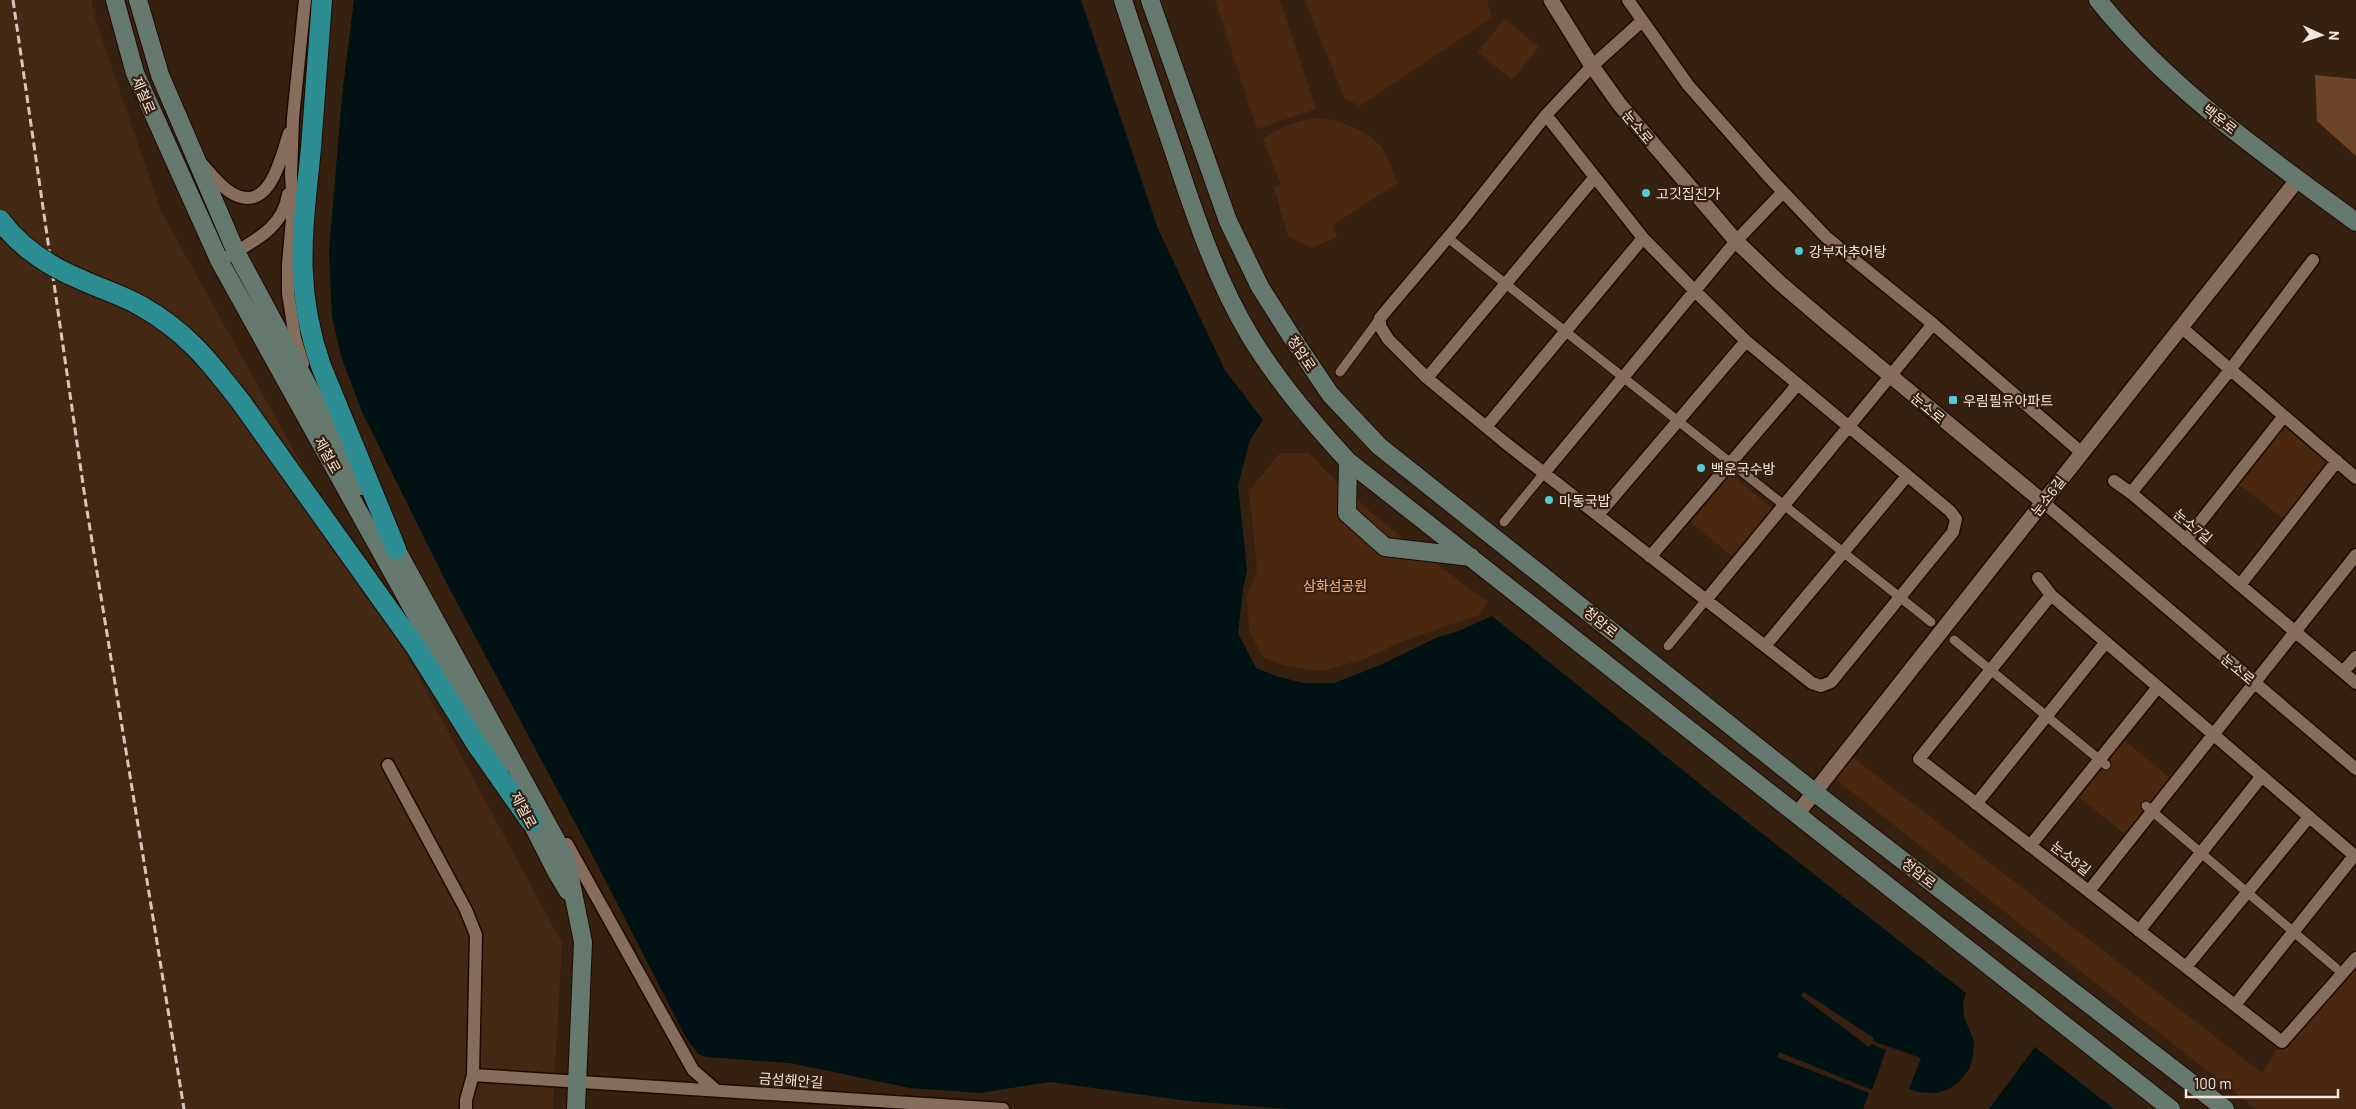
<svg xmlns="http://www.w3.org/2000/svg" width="2356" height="1109" viewBox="0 0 2356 1109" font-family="Barlow,'Noto Sans KR',sans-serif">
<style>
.built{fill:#432813}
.green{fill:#49280f}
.forest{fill:#6d4425}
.water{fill:#001214}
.pier{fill:#362010}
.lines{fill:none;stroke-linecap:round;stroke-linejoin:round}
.pedestrian-casing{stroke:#1c0900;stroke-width:11}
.minor-casing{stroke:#1c0900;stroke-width:15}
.tertiary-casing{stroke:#1c0900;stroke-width:18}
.secondary-casing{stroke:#1c0900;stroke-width:20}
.trunk-casing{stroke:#1c0900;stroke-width:22}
.pedestrian{stroke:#876d5b;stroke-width:9}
.minor{stroke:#876d5b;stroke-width:12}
.tertiary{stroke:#876d5b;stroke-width:15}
.secondary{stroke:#65796f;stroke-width:18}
.trunk{stroke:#2c8d92;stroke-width:20}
.rail{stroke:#d6c6bb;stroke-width:3;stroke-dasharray:8 4;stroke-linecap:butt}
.trunk-bridge-casing{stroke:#1c0900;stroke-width:22;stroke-linecap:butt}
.trunk-bridge{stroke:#2c8d92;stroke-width:20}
.poi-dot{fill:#52cbd7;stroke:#362010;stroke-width:2}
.labels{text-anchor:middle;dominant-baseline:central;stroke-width:4.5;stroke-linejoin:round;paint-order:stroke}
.street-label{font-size:14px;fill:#f5e6dc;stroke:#362010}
.poi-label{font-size:14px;fill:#f5e6dc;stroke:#362010;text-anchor:start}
.park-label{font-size:14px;fill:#f4b07f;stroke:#362010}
</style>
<rect width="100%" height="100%" fill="#362010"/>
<!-- built -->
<path class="built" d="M 0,0 L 92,0 L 94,15 L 161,211 L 388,620 L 562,943 L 553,1109 L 0,1109 Z"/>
<!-- green -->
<path class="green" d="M 1215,0 L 1280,0 L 1316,109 L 1257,129 Z
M 1305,0 L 1487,0 L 1492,18 L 1360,106 L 1345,99 Z
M 1504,19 L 1539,47 L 1512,80 L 1478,52 Z
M 1319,118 C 1339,120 1368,130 1381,147 C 1389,158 1393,171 1397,183 L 1332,226 L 1337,237 L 1312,248 L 1288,236 L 1274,188 L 1281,184 L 1263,139 C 1280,127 1298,120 1319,118 Z
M 2284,416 L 2337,461 L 2289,523 L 2233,480 Z
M 1280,453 L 1309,453 C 1361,510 1426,556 1488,602 L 1479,615 L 1403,641 L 1365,659 L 1322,671 L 1285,666 L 1263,657 L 1249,631 L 1247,597 L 1257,570 L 1249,491 Z
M 1731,474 L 1774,510 L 1734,558 L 1691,522 Z
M 2119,736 L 2175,782 L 2131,839 L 2073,792 Z
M 1846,752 L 2262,1073 L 2282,1042 L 2356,958 L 2356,1109 L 2256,1109 L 1829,774 Z"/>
<!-- forest -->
<path class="forest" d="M 2315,75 L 2356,79 L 2356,156 L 2317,121 Z"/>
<!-- water -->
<path class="water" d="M 354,0 L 1081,0 L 1158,229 L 1225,370 L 1263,420 L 1250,440 L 1238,485 L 1247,570 L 1243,589 L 1238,633 L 1256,668 L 1279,677 L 1304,683 L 1334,683 L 1378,666 L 1436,638 L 1459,631 L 1492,616 L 1732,810 L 2114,1109 L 1289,1109 L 1188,1101 L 1050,1082 L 980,1093 L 910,1088 L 790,1063 L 706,1057 L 698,1054 L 685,1036 L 595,860 L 447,584 L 362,412 L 342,359 L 332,317 L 329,251 L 342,96 Z"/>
<!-- pier -->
<path class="pier" d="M 1804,992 L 1874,1038 L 1873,1041 L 1921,1058 L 1909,1089 L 1918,1092 L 1936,1093 L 1947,1090 L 1958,1083 L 1970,1068 L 1973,1055 L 1974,1041 L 1964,1017 L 1963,1004 L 1966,993 L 2035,1047 L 1989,1109 L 1863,1109 L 1869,1093 L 1777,1057 L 1779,1052 L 1872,1090 L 1886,1050 L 1871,1044 L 1869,1047 L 1801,996 Z"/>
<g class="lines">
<defs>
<path id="pedestrian" d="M 1448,238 L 1931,622
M 1340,372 L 1380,318
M 1504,522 L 1544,473
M 1954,640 L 2106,765
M 1668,646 L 1706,600
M 2146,806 L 2336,968"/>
<path id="minor" d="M 1628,0 L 1688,85 L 1769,177 L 1826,237 L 1933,324 L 2082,453
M 1546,115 L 1643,238 L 1695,291 L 1746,341 L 1950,511 L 1956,519 L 1953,532 L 1831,682 L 1821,686 L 1812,683 L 1503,441 L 1427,378 L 1388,339 L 1380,326 L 1380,318 L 1461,222 L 1546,115 L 1592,66 L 1642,21
M 202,164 C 210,173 219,185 230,192 C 269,217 281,158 289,133
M 229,256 C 255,240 283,228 288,194
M 2313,260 L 2230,370 L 2131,493 L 2356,683
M 2181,327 L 2356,478
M 303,364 L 295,338 L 288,293 L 288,264 L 293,208 L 291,175 L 293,118 L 305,0
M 1427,378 L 1594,178
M 1486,427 L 1643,238
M 1544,473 L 1736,241 L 1783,192
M 2114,481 L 2131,493
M 2043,502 L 2356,769
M 1598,515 L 1746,341
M 2186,540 L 2284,416
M 1650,557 L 1798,384
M 2038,578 L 2051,595 L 2356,857
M 2240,585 L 2337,461
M 2051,595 L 1919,759 L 2282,1042 L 2356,958
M 1706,600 L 1933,324
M 1765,646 L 1907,476
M 2343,672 L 2356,657
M 388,765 L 466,910 L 476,935 L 473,1075 L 466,1100 L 466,1109
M 1976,804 L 2106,642
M 567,844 L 693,1070 L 717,1091
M 2030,846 L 2158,687
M 2089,891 L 2356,555
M 2139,931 L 2262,776
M 2186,967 L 2309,817
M 2235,1005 L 2354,856
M 473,1075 L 1003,1109"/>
<path id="tertiary" d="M 1551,0 L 1592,66 L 1620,105 L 1736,241 L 1780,283 L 1828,324 L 2043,502
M 1798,813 L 2298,179"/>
<path id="secondary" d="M 115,0 L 135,73 L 220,262 L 500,766
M 138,0 L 160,75 L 236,252 L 362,486
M 1123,0 C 1140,53 1158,105 1176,158 C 1196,219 1217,281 1250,336 C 1278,382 1312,422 1348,461 L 2171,1109
M 1150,0 L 1228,221 L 1260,287 L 1291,336 L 1330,394 L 1379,446 L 1814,792 L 2225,1109
M 2098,0 C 2169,89 2265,155 2356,222
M 1348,461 L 1347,513 L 1385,547 L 1471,557
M 390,538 L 566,858 L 583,942 L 576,1109
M 525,810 L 556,871 L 568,891"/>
<path id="trunk" d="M 322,0 C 318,49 315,99 311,148 C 303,229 293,286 321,366 L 396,549
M 241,402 L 415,646 L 477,745 L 531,822"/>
</defs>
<!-- pedestrian casing -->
<use href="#pedestrian" class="pedestrian-casing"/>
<!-- minor casing -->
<use href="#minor" class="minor-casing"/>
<!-- tertiary casing -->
<use href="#tertiary" class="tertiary-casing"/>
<!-- secondary casing -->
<use href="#secondary" class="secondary-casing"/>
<!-- trunk casing -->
<use href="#trunk" class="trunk-casing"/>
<!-- pedestrian -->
<use href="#pedestrian" class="pedestrian"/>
<!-- minor -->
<use href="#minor" class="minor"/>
<!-- tertiary -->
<use href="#tertiary" class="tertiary"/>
<!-- secondary -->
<use href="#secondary" class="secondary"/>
<!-- trunk -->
<use href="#trunk" class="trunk"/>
<!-- rail -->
<path class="rail" d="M 13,0 L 85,498 L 184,1109"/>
<defs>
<path id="trunk-bridge" d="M 0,220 C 20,247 50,267 82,280 C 101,289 122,295 141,306 C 187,332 209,361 241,402"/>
</defs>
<!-- trunk-bridge casing -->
<use href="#trunk-bridge" class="trunk-bridge-casing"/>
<!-- trunk-bridge -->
<use href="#trunk-bridge" class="trunk-bridge"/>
</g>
<!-- markers -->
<g class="poi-dot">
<circle cx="1646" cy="193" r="5"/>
<circle cx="1799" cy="251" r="5"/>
<rect x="1948" y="395" width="10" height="10" rx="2.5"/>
<circle cx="1701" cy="468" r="5"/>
<circle cx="1549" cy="500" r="5"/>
</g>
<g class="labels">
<!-- street labels -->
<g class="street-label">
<text transform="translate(144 95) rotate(67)">제철로</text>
<text transform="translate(2220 119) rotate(38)">백운로</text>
<text transform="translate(1638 127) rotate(50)">눈소로</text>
<text transform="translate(1302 353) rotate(56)">청암로</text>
<text transform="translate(1928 408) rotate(40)">눈소로</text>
<text transform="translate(328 455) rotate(61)">제철로</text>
<text transform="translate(2048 496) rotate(-52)">눈소6길</text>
<text transform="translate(2193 526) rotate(40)">눈소7길</text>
<text transform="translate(1601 622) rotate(39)">청암로</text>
<text transform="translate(2238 669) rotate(40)">눈소로</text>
<text transform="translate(524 810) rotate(62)">제철로</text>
<text transform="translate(2071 858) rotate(38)">눈소8길</text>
<text transform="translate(1919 873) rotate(38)">청암로</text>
<text transform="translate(791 1080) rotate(4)">금섬해안길</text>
</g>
<!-- poi labels -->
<g class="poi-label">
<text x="1656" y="193">고깃집진가</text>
<text x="1809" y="251">강부자추어탕</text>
<text x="1963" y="400">우림필유아파트</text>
<text x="1711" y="468">백운국수방</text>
<text x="1559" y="500">마동국밥</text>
</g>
<!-- park labels -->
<g class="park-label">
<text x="1335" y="585">삼화섬공원</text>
</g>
</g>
<!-- north arrow -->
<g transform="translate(2321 35) rotate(93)" stroke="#362010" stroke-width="4" paint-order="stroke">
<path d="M0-4L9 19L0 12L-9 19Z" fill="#f5e6dc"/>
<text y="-8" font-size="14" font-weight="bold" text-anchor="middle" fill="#f5e6dc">N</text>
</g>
<!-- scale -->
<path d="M2186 1089v8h152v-8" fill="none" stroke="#f5e6dc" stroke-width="2.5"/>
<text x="2194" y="1089" font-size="15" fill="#f5e6dc" stroke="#362010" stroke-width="4" paint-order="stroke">100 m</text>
</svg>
